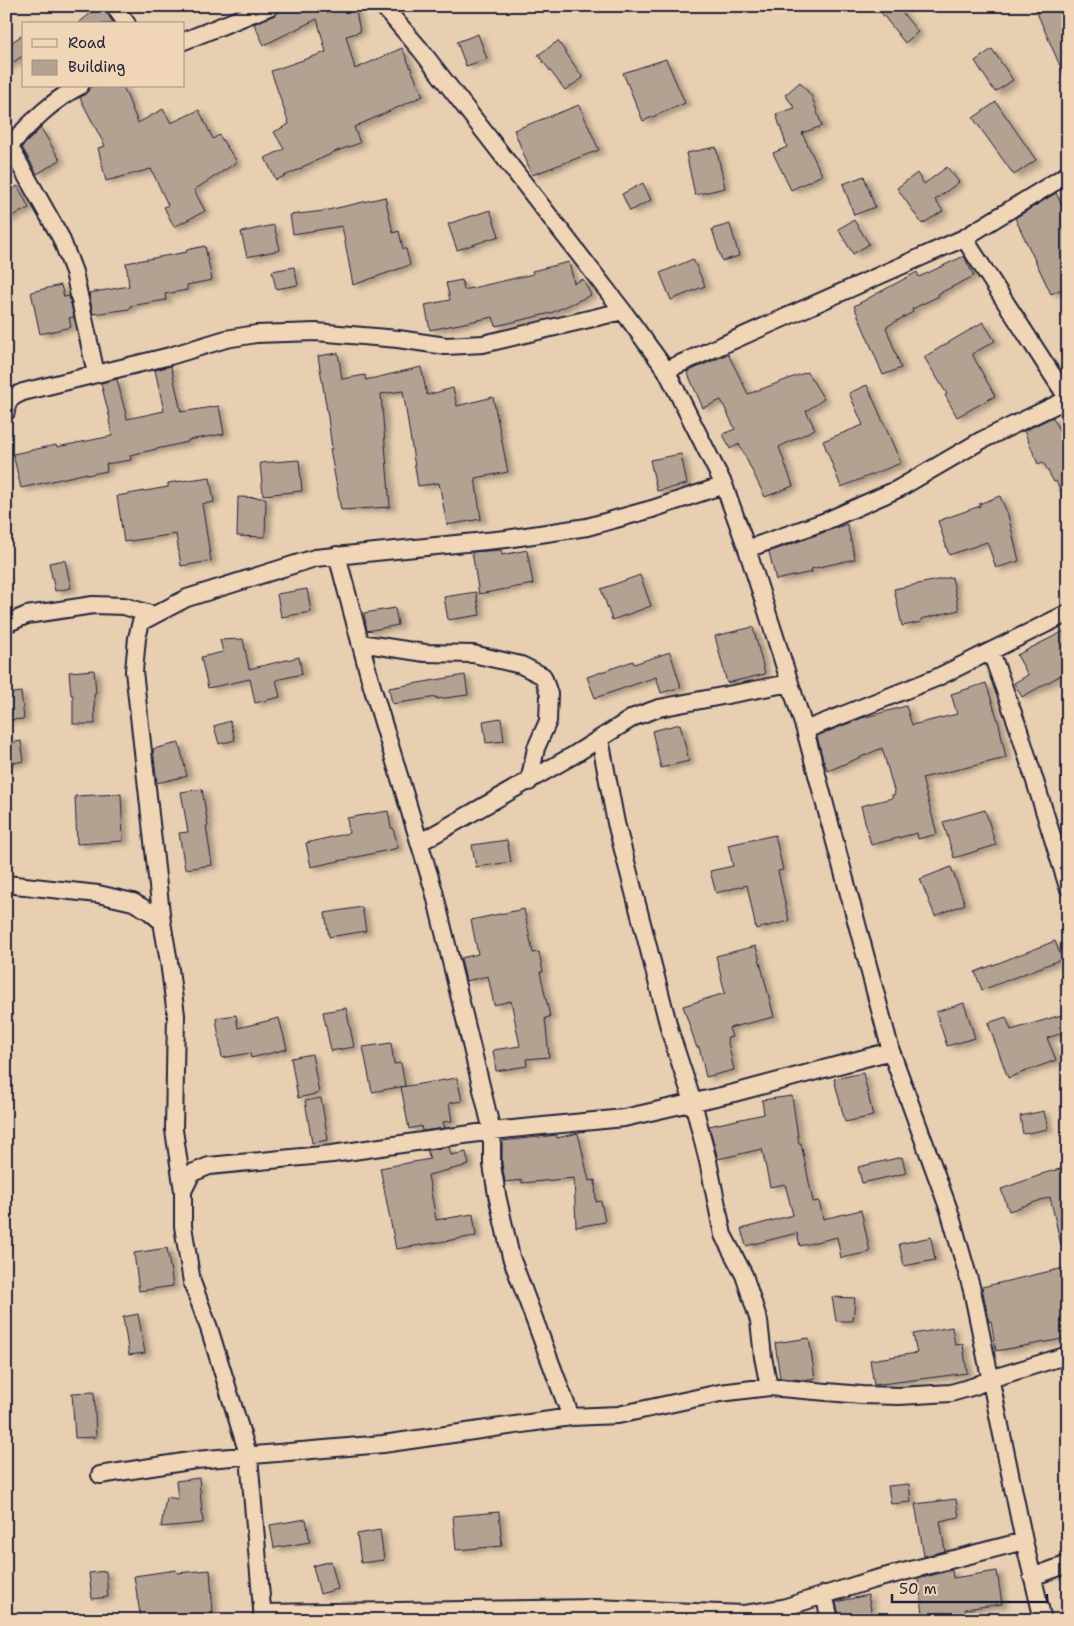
<svg xmlns="http://www.w3.org/2000/svg" width="1074" height="1626" viewBox="0 0 1074 1626" font-family="'Shantell Sans',sans-serif">
<style>
.building{fill:#b3a192;stroke:#22223b;filter:url(#shadow)}
.lines{fill:none;stroke-linecap:round;stroke-linejoin:round}
.street-casing{stroke:#22223b;stroke-width:20}
.street{stroke:#f0d6b7;stroke-width:16}
</style>
<defs>
<filter id="shadow"><feDropShadow dx="5.5" dy="3" stdDeviation="2.5" flood-color="#0004"/></filter>
</defs>
<rect width="100%" height="100%" fill="#e8cfb2"/>
<filter id="ink" filterUnits="userSpaceOnUse"><feTurbulence type="fractalNoise" baseFrequency=".02" numOctaves="2"/><feDisplacementMap in="SourceGraphic" scale="10" xChannelSelector="R" yChannelSelector="G"/><feConvolveMatrix kernelMatrix="1 2 1 2 8 2 1 2 1" color-interpolation-filters="sRGB"/></filter>
<g filter="url(#ink)">
<!-- building -->
<path class="building" d="M 100,6 L 104,6 L 106,12 L 114,24 L 77,24 Z
M 281,6 L 355,6 L 360,32 L 346,36 L 355,69 L 402,48 L 423,96 L 354,127 L 360,143 L 331,153 L 331,154 L 302,167 L 302,168 L 276,180 L 265,158 L 284,149 L 274,132 L 289,124 L 271,71 L 326,52 L 317,19 L 264,45 L 254,24 L 275,15 L 279,12 Z
M 876,6 L 897,6 L 918,32 L 905,43 Z
M 1034,6 L 1068,6 L 1068,84 Z
M 24,34 L 24,55 L 6,67 L 6,46 Z
M 478,34 L 487,59 L 466,66 L 457,42 Z
M 558,41 L 583,78 L 565,90 L 538,55 Z
M 992,49 L 1013,80 L 995,92 L 975,61 Z
M 666,59 L 685,103 L 643,121 L 623,73 Z
M 800,82 L 812,97 L 822,126 L 802,133 L 822,175 L 791,190 L 773,153 L 787,147 L 776,114 L 795,108 L 785,95 Z
M 91,86 L 123,86 L 138,123 L 163,109 L 171,123 L 199,110 L 213,139 L 219,135 L 237,162 L 194,190 L 205,211 L 174,227 L 164,207 L 168,205 L 151,169 L 106,181 L 98,148 L 105,146 L 80,98 L 88,91 Z
M 996,102 L 1036,160 L 1014,175 L 973,118 Z
M 579,105 L 599,150 L 532,175 L 514,130 Z
M 41,128 L 60,160 L 37,174 L 22,147 Z
M 716,147 L 725,188 L 695,195 L 686,153 Z
M 947,167 L 959,182 L 935,200 L 943,211 L 922,224 L 897,188 L 917,173 L 924,184 Z
M 864,176 L 875,207 L 854,215 L 843,184 Z
M 643,183 L 651,200 L 630,211 L 622,194 Z
M 18,186 L 29,208 L 6,219 L 6,192 Z
M 1056,193 L 1068,218 L 1068,286 L 1051,294 L 1015,218 Z
M 385,197 L 393,233 L 399,231 L 403,249 L 406,249 L 410,265 L 353,285 L 342,226 L 293,234 L 290,215 L 324,211 Z
M 490,210 L 499,236 L 457,250 L 448,224 Z
M 854,220 L 869,244 L 853,254 L 838,229 Z
M 730,224 L 739,256 L 722,261 L 712,229 Z
M 274,225 L 280,250 L 247,257 L 241,232 Z
M 205,246 L 212,280 L 187,285 L 187,290 L 165,294 L 166,300 L 130,306 L 130,309 L 93,314 L 89,293 L 129,286 L 126,263 L 187,252 L 186,250 Z
M 964,256 L 974,276 L 938,294 L 939,296 L 912,309 L 913,312 L 886,327 L 901,368 L 883,375 L 854,306 L 917,272 L 919,277 Z
M 693,259 L 705,286 L 671,300 L 660,273 Z
M 569,262 L 574,283 L 583,279 L 591,295 L 551,313 L 496,326 L 493,317 L 430,330 L 425,305 L 450,300 L 446,283 L 462,280 L 464,290 L 533,274 L 532,271 Z
M 294,267 L 298,285 L 276,289 L 272,271 Z
M 61,285 L 64,297 L 69,296 L 74,317 L 69,318 L 71,327 L 40,334 L 31,292 Z
M 983,322 L 995,341 L 972,354 L 995,396 L 957,417 L 945,395 L 947,394 L 924,357 Z
M 338,353 L 342,379 L 365,375 L 366,380 L 421,367 L 427,395 L 453,388 L 457,406 L 493,397 L 508,472 L 475,478 L 481,519 L 447,525 L 439,483 L 418,486 L 403,391 L 381,394 L 390,507 L 341,510 L 330,449 L 332,449 L 328,417 L 318,356 Z
M 728,354 L 748,394 L 807,372 L 824,399 L 806,411 L 815,429 L 779,447 L 793,486 L 765,497 L 739,444 L 730,449 L 723,434 L 735,429 L 721,400 L 703,408 L 687,372 Z
M 171,366 L 181,412 L 219,406 L 224,434 L 188,440 L 188,442 L 130,455 L 131,460 L 106,464 L 107,471 L 87,475 L 87,473 L 21,488 L 13,454 L 56,445 L 57,447 L 112,436 L 109,420 L 110,419 L 101,383 L 117,379 L 127,419 L 164,411 L 155,370 Z
M 867,385 L 901,463 L 841,487 L 823,441 L 863,425 L 849,393 Z
M 1053,417 L 1068,451 L 1068,506 L 1056,481 L 1054,482 L 1043,462 L 1038,464 L 1024,431 Z
M 681,454 L 687,484 L 657,491 L 650,460 Z
M 299,460 L 302,491 L 263,495 L 260,463 Z
M 210,477 L 214,502 L 202,504 L 211,561 L 181,566 L 176,534 L 124,542 L 117,496 L 168,487 L 168,483 Z
M 1000,496 L 1008,515 L 1019,561 L 996,568 L 987,542 L 949,555 L 938,521 L 980,506 L 979,504 Z
M 238,497 L 266,498 L 265,537 L 237,536 Z
M 847,524 L 855,559 L 811,569 L 812,572 L 776,580 L 769,552 Z
M 501,550 L 502,555 L 527,550 L 533,584 L 479,594 L 472,552 Z
M 65,560 L 71,588 L 55,591 L 49,563 Z
M 640,575 L 651,606 L 612,620 L 601,589 Z
M 952,577 L 959,610 L 921,619 L 921,622 L 902,626 L 894,589 Z
M 307,589 L 311,612 L 281,617 L 277,594 Z
M 476,592 L 480,615 L 448,620 L 444,597 Z
M 395,608 L 398,625 L 367,631 L 364,613 Z
M 753,627 L 765,674 L 727,683 L 715,636 Z
M 1068,629 L 1068,671 L 1022,697 L 1014,683 L 1028,675 L 1017,655 Z
M 243,639 L 249,669 L 299,657 L 302,674 L 276,680 L 280,697 L 255,703 L 250,679 L 208,688 L 201,657 L 223,652 L 220,640 Z
M 670,652 L 681,687 L 661,693 L 656,677 L 595,698 L 587,677 L 633,661 L 634,664 Z
M 94,670 L 96,693 L 94,693 L 95,724 L 73,724 L 73,695 L 71,695 L 69,672 Z
M 465,675 L 468,695 L 437,699 L 437,697 L 392,704 L 389,688 Z
M 986,683 L 999,724 L 1006,758 L 922,778 L 937,834 L 918,839 L 917,833 L 871,845 L 861,806 L 892,798 L 892,795 L 895,794 L 882,748 L 828,771 L 823,760 L 817,736 L 862,718 L 906,706 L 912,725 L 957,714 L 951,694 Z
M 21,692 L 24,719 L 6,720 L 6,694 Z
M 501,718 L 504,741 L 486,743 L 483,721 Z
M 230,721 L 235,740 L 219,744 L 214,726 Z
M 680,724 L 689,761 L 661,768 L 652,731 Z
M 21,741 L 24,761 L 6,764 L 6,744 Z
M 179,743 L 187,776 L 157,783 L 153,749 Z
M 202,789 L 208,826 L 206,826 L 212,865 L 185,869 L 179,833 L 188,832 L 181,792 Z
M 121,794 L 123,841 L 77,844 L 75,796 Z
M 985,810 L 996,845 L 954,858 L 943,822 Z
M 388,811 L 391,828 L 393,828 L 398,848 L 311,867 L 306,843 L 349,833 L 347,818 Z
M 775,835 L 783,870 L 778,871 L 789,921 L 756,929 L 747,885 L 716,893 L 710,871 L 733,866 L 728,845 Z
M 507,840 L 511,862 L 476,867 L 472,845 Z
M 951,867 L 965,904 L 935,916 L 920,879 Z
M 362,907 L 366,931 L 329,937 L 325,913 Z
M 524,909 L 533,953 L 539,952 L 543,972 L 540,972 L 550,1017 L 545,1018 L 549,1057 L 526,1059 L 527,1066 L 496,1071 L 493,1050 L 520,1046 L 511,1001 L 494,1005 L 488,976 L 466,981 L 461,958 L 478,954 L 471,920 Z
M 1055,941 L 1062,959 L 982,990 L 975,972 Z
M 756,946 L 774,1017 L 729,1028 L 732,1037 L 727,1038 L 734,1070 L 706,1077 L 699,1047 L 697,1048 L 683,1006 L 725,993 L 716,956 Z
M 964,1003 L 975,1038 L 947,1046 L 936,1012 Z
M 346,1008 L 354,1047 L 331,1051 L 323,1012 Z
M 1068,1013 L 1068,1031 L 1047,1038 L 1056,1060 L 1008,1078 L 988,1023 L 1006,1017 L 1011,1030 Z
M 236,1015 L 238,1028 L 279,1018 L 287,1049 L 251,1058 L 250,1053 L 222,1058 L 216,1018 Z
M 391,1043 L 394,1064 L 401,1063 L 405,1086 L 372,1092 L 363,1047 Z
M 312,1054 L 319,1093 L 298,1098 L 291,1058 Z
M 863,1073 L 873,1116 L 845,1122 L 834,1079 Z
M 457,1078 L 462,1101 L 449,1103 L 452,1121 L 443,1122 L 445,1128 L 422,1131 L 421,1126 L 409,1129 L 401,1087 Z
M 792,1096 L 799,1144 L 801,1143 L 813,1202 L 819,1201 L 823,1219 L 861,1210 L 870,1252 L 841,1258 L 837,1237 L 800,1246 L 797,1233 L 746,1246 L 741,1229 L 793,1215 L 785,1184 L 770,1187 L 762,1149 L 718,1159 L 709,1126 L 764,1114 L 762,1100 Z
M 321,1098 L 328,1140 L 312,1143 L 305,1101 Z
M 1044,1111 L 1048,1129 L 1023,1134 L 1020,1116 Z
M 578,1133 L 589,1181 L 595,1180 L 596,1202 L 601,1201 L 605,1222 L 576,1227 L 574,1178 L 522,1183 L 522,1180 L 505,1182 L 502,1164 L 502,1141 L 557,1135 L 557,1138 Z
M 449,1147 L 451,1155 L 466,1152 L 469,1165 L 428,1175 L 436,1220 L 473,1214 L 476,1236 L 396,1249 L 380,1168 L 430,1159 L 427,1150 Z
M 902,1157 L 906,1173 L 862,1183 L 858,1167 Z
M 1068,1167 L 1068,1244 L 1061,1245 L 1050,1197 L 1009,1211 L 1001,1189 L 1041,1175 L 1041,1174 Z
M 931,1237 L 935,1260 L 904,1266 L 899,1244 Z
M 167,1248 L 173,1286 L 139,1291 L 134,1253 Z
M 1068,1267 L 1068,1338 L 996,1351 L 991,1321 L 989,1322 L 982,1287 Z
M 832,1297 L 855,1298 L 853,1321 L 836,1321 Z
M 138,1314 L 145,1353 L 129,1355 L 123,1317 Z
M 952,1327 L 955,1345 L 963,1344 L 967,1373 L 874,1385 L 870,1360 L 917,1353 L 913,1334 Z
M 809,1338 L 815,1378 L 804,1380 L 780,1378 L 775,1343 Z
M 94,1392 L 96,1437 L 75,1438 L 72,1393 Z
M 199,1478 L 203,1523 L 161,1527 L 166,1497 L 178,1499 L 176,1481 Z
M 909,1484 L 911,1502 L 891,1504 L 888,1486 Z
M 956,1499 L 959,1517 L 940,1521 L 945,1551 L 924,1556 L 915,1504 Z
M 499,1512 L 502,1546 L 456,1550 L 453,1516 Z
M 306,1519 L 310,1542 L 274,1548 L 270,1525 Z
M 380,1530 L 384,1560 L 361,1563 L 357,1534 Z
M 331,1561 L 338,1589 L 320,1594 L 313,1566 Z
M 176,1570 L 177,1573 L 210,1570 L 213,1614 L 187,1616 L 187,1613 L 141,1620 L 134,1576 Z
M 952,1570 L 953,1578 L 997,1571 L 1002,1604 L 965,1609 L 966,1614 L 924,1620 L 918,1579 Z
M 106,1571 L 108,1597 L 92,1599 L 89,1573 Z
M 868,1595 L 872,1615 L 853,1620 L 840,1620 L 836,1602 Z"/>
<g class="lines">
<defs>
<path id="street" d="M 114,6 L 127,24
M 383,6 L 420,49 L 623,311 L 666,370 L 724,485 L 747,549 L 805,730 L 891,1051 L 949,1210 L 972,1290 L 1024,1541 L 1043,1620
M 184,41 L 271,6
M 6,140 L 61,238 L 74,272 L 96,374
M 10,145 C 32,122 51,101 80,86
M 964,238 L 1068,399
M 666,370 L 964,238 L 1068,174
M 6,412 C 7,399 12,397 23,392 L 170,356 L 226,339 L 256,334 L 316,332 L 398,339 L 446,346 L 483,344 L 623,311
M 747,549 L 826,521 L 898,489 L 982,440 L 1068,399
M 337,555 L 371,683 L 434,891 L 492,1131 L 492,1165 L 497,1195 L 511,1257 L 571,1417
M 6,624 L 27,615 L 93,605 L 124,606 L 153,615
M 360,643 L 425,653 L 473,654 L 521,665 L 543,676 L 549,694 L 548,721 L 536,748 L 529,782
M 991,652 L 1018,727 L 1068,887
M 805,730 L 936,678 L 1068,613
M 600,739 L 616,823 L 671,1035 L 693,1102 L 708,1161 L 723,1235 L 744,1275 L 759,1321 L 763,1357 L 769,1387
M 419,843 L 572,756 L 634,717 L 659,708 L 790,683
M 6,884 L 98,894 L 133,902 L 149,911 L 162,922 L 169,962 L 176,1015 L 174,1130 L 183,1191 L 183,1226 L 192,1282 L 209,1328 L 249,1457 L 263,1620
M 162,922 L 134,671 L 137,638 L 141,622 L 187,598 L 315,558 L 506,539 L 587,527 L 652,509 L 724,485
M 183,1191 L 192,1173 L 209,1166 L 332,1154 L 492,1131 L 624,1118 L 734,1093 L 891,1051
M 100,1475 L 196,1460 L 383,1444 L 571,1417 L 618,1415 L 720,1393 L 769,1387 L 862,1395 L 899,1396 L 951,1393 L 975,1386 L 990,1379 L 1068,1355
M 1032,1577 L 1068,1564
M 824,1594 L 830,1620
M 262,1613 L 595,1608 L 744,1614 L 783,1608 L 872,1580 L 1024,1541"/>
</defs>
<!-- street casing -->
<use href="#street" class="street-casing"/>
<!-- street -->
<use href="#street" class="street"/>
</g>
</g>
<!-- margin -->
<rect width="1074" height="1626" fill="none" stroke="#f0d6b7" stroke-width="25"/>
<rect x="12" y="12" width="1049" height="1601" fill="none" stroke="#22223b" stroke-width="2" filter="url(#ink)"/>
<!-- legend -->
<rect x="22" y="22" width="162" height="65" fill="#f0d6b7" stroke="#9e8e85"/>
<rect x="32" y="39" width="25" height="8" fill="#f0d6b7" stroke="#9e8e85"/>
<text x="68" y="48" font-size="15" fill="#22223b">Road</text>
<rect x="32" y="60" width="25" height="15" fill="#b3a192" stroke="#9e8e85"/>
<text x="68" y="72" font-size="15" fill="#22223b">Building</text>
<!-- scale -->
<path d="M892 1594v8h155v-8" fill="none" stroke="#22223b" stroke-width="2.5"/>
<text x="899" y="1594" font-size="15" fill="#22223b" stroke="#f0d6b7" stroke-width="4" paint-order="stroke">50 m</text>
</svg>
